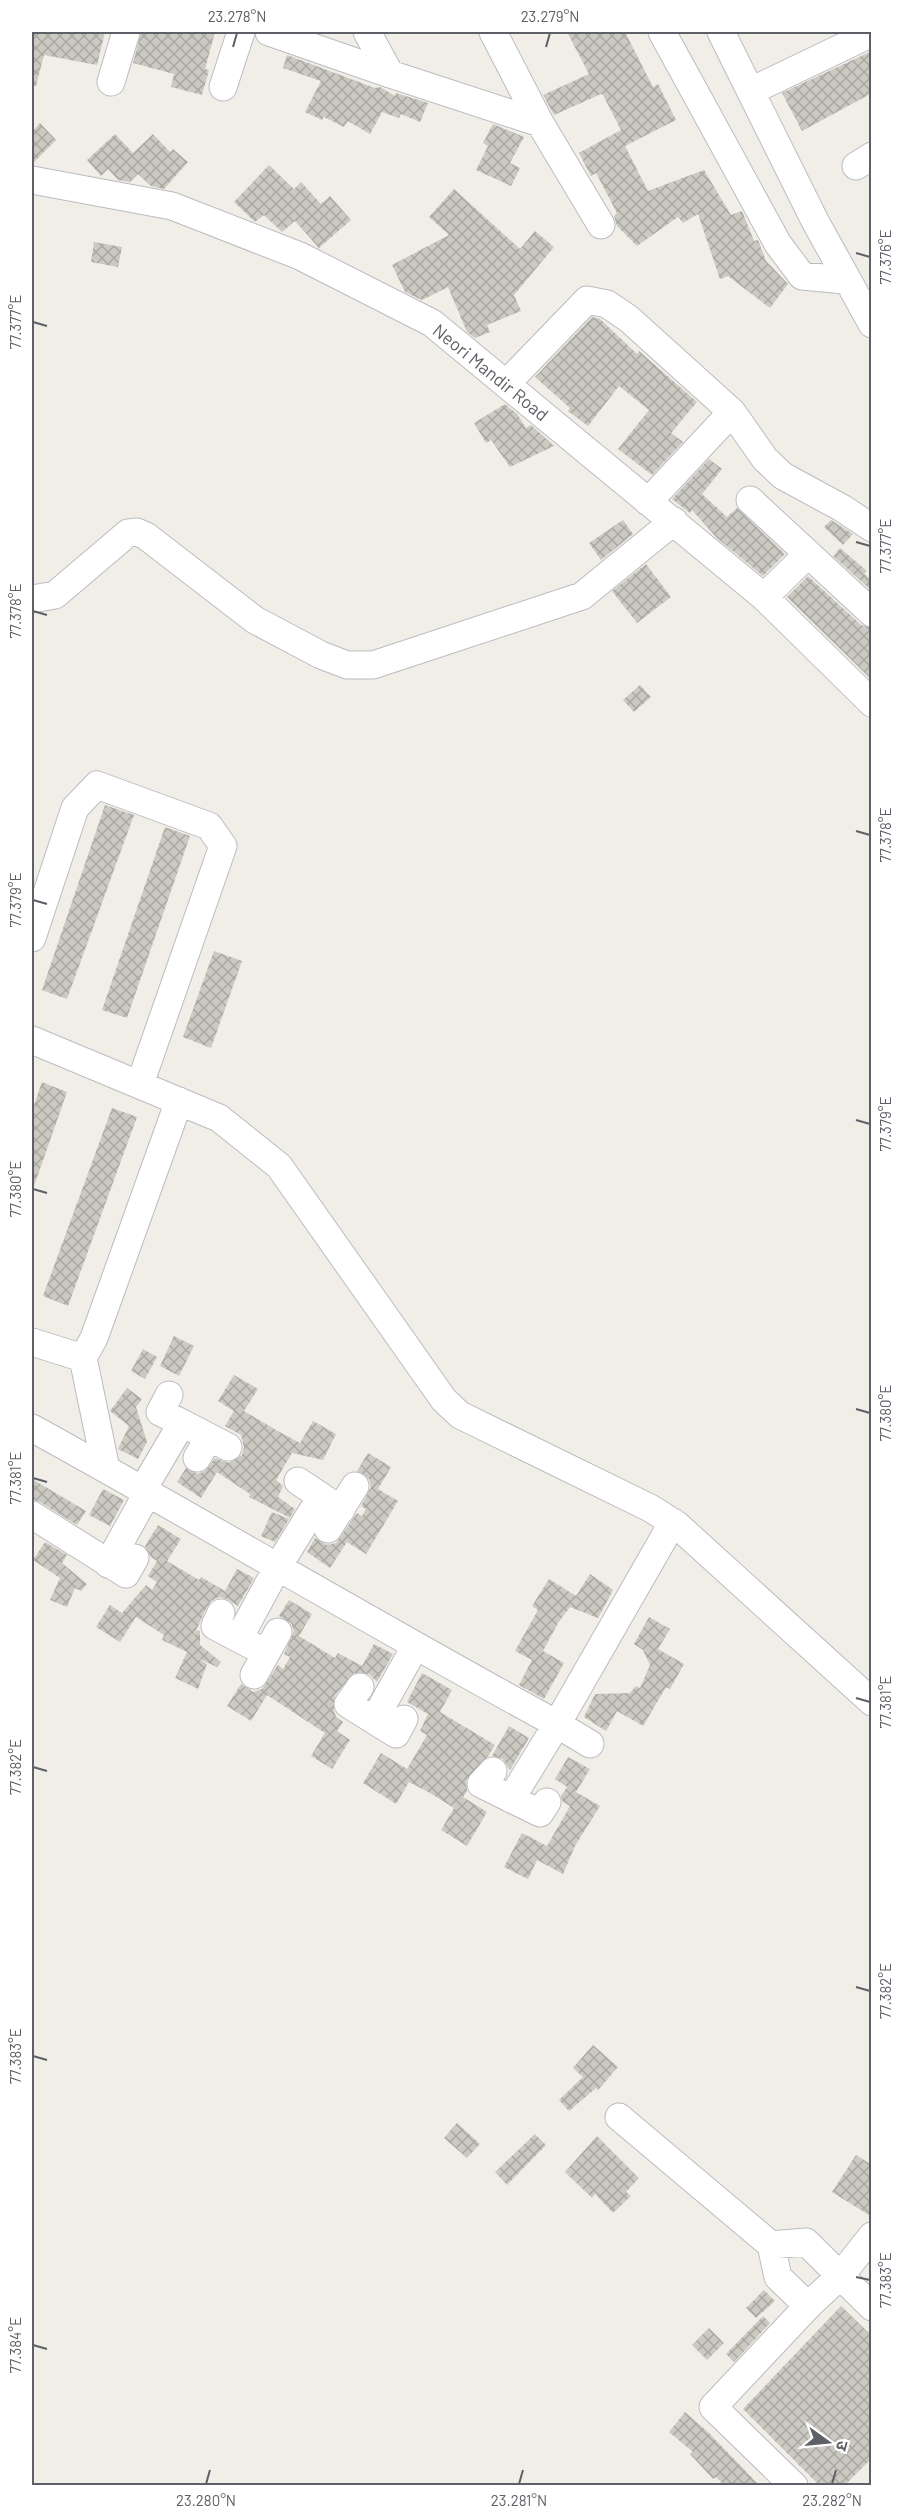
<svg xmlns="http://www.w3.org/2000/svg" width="903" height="2517" viewBox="0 0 903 2517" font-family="Barlow,'Noto Sans Devanagari',sans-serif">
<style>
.building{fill:url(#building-cross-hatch)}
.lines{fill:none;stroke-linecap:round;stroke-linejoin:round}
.minor-casing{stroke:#babcc1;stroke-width:29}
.minor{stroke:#fff;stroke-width:27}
.ticks{fill:none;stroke:#5d6066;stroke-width:2}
.labels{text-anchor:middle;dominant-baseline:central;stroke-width:6;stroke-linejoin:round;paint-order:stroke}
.street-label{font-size:18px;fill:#5d6066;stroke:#fff}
.neatline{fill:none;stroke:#5d6066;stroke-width:2}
.ticks-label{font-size:15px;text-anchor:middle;fill:#5d6066}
</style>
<defs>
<pattern id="building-cross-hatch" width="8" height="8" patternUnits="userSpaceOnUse" patternTransform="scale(1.5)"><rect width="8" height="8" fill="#cbc9c2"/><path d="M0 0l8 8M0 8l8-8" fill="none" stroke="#a8a7a1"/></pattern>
</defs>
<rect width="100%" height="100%" fill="#f0eee6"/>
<!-- building -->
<path class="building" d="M 32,32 L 105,32 L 97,65 L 44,55 L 36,86 L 32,85 Z
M 141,32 L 215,32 L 205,69 L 209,70 L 202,95 L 171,87 L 174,74 L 133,63 Z
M 567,32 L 625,32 L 653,87 L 658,84 L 676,120 L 625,146 L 648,191 L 704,170 L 731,215 L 742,211 L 754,241 L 758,240 L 766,261 L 788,284 L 770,308 L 728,276 L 720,279 L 698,214 L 683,223 L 678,217 L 637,246 L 617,226 L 614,216 L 617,213 L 596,173 L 591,176 L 579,153 L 621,130 L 603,95 L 601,94 L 554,115 L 543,95 L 589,74 Z
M 872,51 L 872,93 L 802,131 L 782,93 Z
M 287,55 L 375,88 L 380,87 L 395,96 L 396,93 L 428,103 L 420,122 L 401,114 L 399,118 L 382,112 L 370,134 L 348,121 L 344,127 L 324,117 L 322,120 L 305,112 L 321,81 L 283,68 Z
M 40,123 L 56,140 L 32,164 L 32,132 Z
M 493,124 L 524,137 L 510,163 L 520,168 L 511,186 L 476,170 L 488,146 L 483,143 Z
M 115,134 L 133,153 L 153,134 L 170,152 L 173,149 L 188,162 L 164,189 L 151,186 L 138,174 L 130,182 L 118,180 L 108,169 L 101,176 L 87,160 Z
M 269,165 L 294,189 L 301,182 L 321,204 L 330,196 L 351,220 L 319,248 L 295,221 L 282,232 L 264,215 L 255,222 L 234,202 Z
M 454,189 L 520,249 L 535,231 L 554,247 L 514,295 L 521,311 L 487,325 L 490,332 L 475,338 L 467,332 L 448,287 L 422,300 L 405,292 L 392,265 L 449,235 L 429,217 Z
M 94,242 L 122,247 L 118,267 L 91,262 Z
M 592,317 L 600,319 L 637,354 L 639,351 L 697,402 L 671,433 L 683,442 L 652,475 L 618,449 L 649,410 L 619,386 L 588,426 L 568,411 L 570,408 L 535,377 Z
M 505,404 L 517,414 L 526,428 L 531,425 L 554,446 L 510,467 L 491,440 L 486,443 L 474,423 Z
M 709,459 L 722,469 L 702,494 L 727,517 L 737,508 L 785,554 L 763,576 L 717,538 L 692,510 L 690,513 L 672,499 Z
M 623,520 L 633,534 L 601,560 L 589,543 Z
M 831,520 L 853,534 L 843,545 L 824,527 Z
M 840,548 L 867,571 L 864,574 L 872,580 L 872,591 L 833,556 Z
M 646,564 L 671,597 L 637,623 L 612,591 Z
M 808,576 L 861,625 L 872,628 L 872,680 L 787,597 Z
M 640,685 L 651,697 L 634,712 L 623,700 Z
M 105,805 L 134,815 L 67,999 L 42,990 Z
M 165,827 L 190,836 L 127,1018 L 102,1010 Z
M 214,951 L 242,961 L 211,1048 L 183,1037 Z
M 42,1082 L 67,1092 L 34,1186 L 32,1186 L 32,1111 Z
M 112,1108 L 137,1117 L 68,1306 L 43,1296 Z
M 174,1336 L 194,1346 L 179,1376 L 160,1366 Z
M 143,1349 L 157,1357 L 145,1379 L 131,1371 Z
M 234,1375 L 258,1389 L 244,1411 L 276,1430 L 300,1443 L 313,1421 L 336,1434 L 323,1460 L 292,1453 L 276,1480 L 283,1486 L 278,1497 L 295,1509 L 290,1518 L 249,1497 L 250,1494 L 217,1472 L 201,1498 L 177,1482 L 186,1468 L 198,1474 L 205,1471 L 215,1458 L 229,1463 L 242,1455 L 244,1447 L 241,1435 L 225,1426 L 234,1411 L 218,1401 Z
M 127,1388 L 142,1399 L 136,1407 L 147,1442 L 138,1459 L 118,1449 L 129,1426 L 110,1411 Z
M 368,1453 L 391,1467 L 378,1489 L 398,1501 L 366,1554 L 347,1542 L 330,1568 L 307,1552 L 315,1538 L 327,1545 L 336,1543 L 357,1513 L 362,1516 L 366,1509 L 361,1506 L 371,1487 L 369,1479 L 357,1471 Z
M 32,1479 L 86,1511 L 77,1525 L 40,1502 L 32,1499 Z
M 103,1489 L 124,1500 L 110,1526 L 89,1515 Z
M 272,1512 L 289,1519 L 275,1542 L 261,1536 Z
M 158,1525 L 181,1539 L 167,1561 L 199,1580 L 201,1577 L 225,1591 L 237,1569 L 254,1578 L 238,1606 L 227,1599 L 219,1597 L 211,1601 L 205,1611 L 192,1639 L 197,1630 L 200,1631 L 200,1645 L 221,1662 L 217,1667 L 197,1658 L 207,1664 L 198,1689 L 175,1678 L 187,1652 L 162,1640 L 164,1635 L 136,1617 L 120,1642 L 96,1627 L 110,1605 L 122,1613 L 146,1585 L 152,1590 L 157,1582 L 148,1576 L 157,1561 L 151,1557 L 145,1546 Z
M 45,1542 L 67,1555 L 62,1563 L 87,1584 L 81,1591 L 75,1588 L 67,1607 L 50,1600 L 60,1578 L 33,1560 Z
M 590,1574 L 613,1590 L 598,1618 L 570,1607 L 558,1623 L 543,1651 L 564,1663 L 544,1699 L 519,1685 L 532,1660 L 515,1651 L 538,1610 L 532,1606 L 549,1579 L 576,1596 Z
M 289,1600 L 312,1614 L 299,1636 L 335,1658 L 338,1653 L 362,1666 L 374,1644 L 393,1654 L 377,1682 L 369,1674 L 354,1673 L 335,1695 L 334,1711 L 336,1717 L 343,1722 L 337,1731 L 350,1740 L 332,1769 L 311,1756 L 325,1733 L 267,1695 L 251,1721 L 227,1706 L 241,1684 L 253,1692 L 262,1689 L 278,1665 L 283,1669 L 290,1657 L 284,1654 L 294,1631 L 291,1623 L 279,1616 Z
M 649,1617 L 670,1629 L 658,1649 L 684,1664 L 670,1689 L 666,1687 L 643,1726 L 617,1711 L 606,1731 L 584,1717 L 595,1694 L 630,1693 L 636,1686 L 640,1688 L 650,1665 L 643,1650 L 634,1644 Z
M 422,1673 L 452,1690 L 440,1712 L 495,1745 L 488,1756 L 466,1780 L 467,1791 L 463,1797 L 487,1812 L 467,1846 L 441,1830 L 454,1808 L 430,1793 L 409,1782 L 396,1804 L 363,1783 L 381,1753 L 407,1769 L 427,1735 L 420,1731 L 428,1714 L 407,1702 Z
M 509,1726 L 529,1738 L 510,1770 L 503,1759 L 492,1756 Z
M 568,1757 L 590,1769 L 576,1792 L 600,1806 L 575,1846 L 563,1874 L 537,1860 L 528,1879 L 504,1867 L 522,1833 L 547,1846 L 570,1806 L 563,1802 L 561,1796 L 567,1787 L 555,1779 Z
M 593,2045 L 618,2067 L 598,2090 L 596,2088 L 569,2111 L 559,2100 L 583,2077 L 573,2068 Z
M 457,2123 L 480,2144 L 467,2158 L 444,2138 Z
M 535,2134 L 546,2145 L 507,2185 L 495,2172 Z
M 597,2136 L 639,2178 L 626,2192 L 631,2196 L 613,2213 L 595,2194 L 592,2198 L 565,2172 Z
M 856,2155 L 872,2165 L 872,2217 L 832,2192 Z
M 764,2290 L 775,2301 L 756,2318 L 746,2308 Z
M 841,2306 L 872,2336 L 872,2458 L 844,2486 L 820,2486 L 743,2409 Z
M 763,2316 L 770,2323 L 734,2362 L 726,2354 Z
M 709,2328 L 724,2343 L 707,2360 L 692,2345 Z
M 685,2412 L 708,2432 L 760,2486 L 725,2486 L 716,2477 L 713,2479 L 690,2454 L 693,2452 L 669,2432 Z"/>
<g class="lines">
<defs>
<path id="minor" d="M 269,32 L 390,74
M 367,32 L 390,74 L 540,123
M 493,32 L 540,123 L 601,225
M 662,32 L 778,244 L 802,276 L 845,280
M 721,32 L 815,221 L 872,324
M 111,82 L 126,32
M 223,87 L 241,32
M 751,91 L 872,33
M 856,166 L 872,156
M 32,180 L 172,206 L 300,256 L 432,323 L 764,597 L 872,703
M 506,384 L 587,300 L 607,304 L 629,319 L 732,412 L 765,459 L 783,476 L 842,508 L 872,528
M 750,500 L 872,613
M 648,502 L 732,412
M 764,597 L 808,554
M 32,599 L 55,595 L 128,533 L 137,532 L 146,536 L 255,620 L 321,655 L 347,665 L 373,665 L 582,596 L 674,521
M 32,938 L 75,808 L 97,785 L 209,826 L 223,846 L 140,1084
M 32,1040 L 219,1118 L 279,1166 L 444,1400 L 460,1415 L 650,1508 L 677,1525 L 872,1702
M 32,1342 L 83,1358 L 94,1338 L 179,1101
M 83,1358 L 106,1469
M 169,1395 L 160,1412 L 182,1423
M 32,1428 C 208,1525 380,1628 557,1724 L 673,1522
M 197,1458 L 209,1437
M 298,1481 L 341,1510
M 143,1489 L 182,1423 L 228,1447
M 32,1515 L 126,1574 L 135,1558
M 328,1529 L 355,1486
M 108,1564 L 148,1492
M 221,1613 L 215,1626 L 266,1653
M 239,1638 L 277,1568 L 321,1497
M 254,1675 L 278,1632
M 360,1687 L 348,1704 L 396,1734 L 404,1719
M 374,1720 L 415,1647
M 493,1771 L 481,1784 L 540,1813 L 547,1802
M 511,1799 L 557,1724 L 590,1744
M 619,2117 L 771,2245
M 808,2306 L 778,2277 L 771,2245 L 806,2242 L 872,2307
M 794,2486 L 713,2407 L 808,2306 L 841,2275 L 872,2236"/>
</defs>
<!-- minor casing -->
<use href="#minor" class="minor-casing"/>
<!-- minor -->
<use href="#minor" class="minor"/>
</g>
<!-- ticks -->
<path class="ticks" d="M 233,47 L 237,33M 546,47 L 550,33M 856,253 L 870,257M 33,322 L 47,326M 856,542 L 870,546M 33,611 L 47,615M 856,831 L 870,835M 33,900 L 47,904M 856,1120 L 870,1124M 33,1189 L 47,1193M 856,1409 L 870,1413M 33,1478 L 47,1482M 856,1698 L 870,1702M 33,1767 L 47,1771M 856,1987 L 870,1991M 33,2056 L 47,2060M 856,2277 L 870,2280M 33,2345 L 47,2349M 206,2484 L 210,2470M 519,2484 L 523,2470M 832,2484 L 836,2470"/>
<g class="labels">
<!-- street labels -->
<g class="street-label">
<text transform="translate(491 372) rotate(39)">Neori Mandir Road</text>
</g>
</g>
<!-- border -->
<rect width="903" height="2517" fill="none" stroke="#ffffff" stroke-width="66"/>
<!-- north arrow -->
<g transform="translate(828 2442) rotate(105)" stroke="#ffffff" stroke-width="4.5" paint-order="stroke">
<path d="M0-4.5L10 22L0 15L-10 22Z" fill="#5d6066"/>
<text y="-9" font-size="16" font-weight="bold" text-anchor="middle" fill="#5d6066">उ</text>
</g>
<rect x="33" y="33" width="837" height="2451" class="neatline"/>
<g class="ticks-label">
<text x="237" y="22">23.278°N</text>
<text x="550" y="22">23.279°N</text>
<text transform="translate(886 257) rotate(-90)" y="5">77.376°E</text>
<text transform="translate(16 322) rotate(-90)" y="5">77.377°E</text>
<text transform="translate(886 546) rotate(-90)" y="5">77.377°E</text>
<text transform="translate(16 611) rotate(-90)" y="5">77.378°E</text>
<text transform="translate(886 835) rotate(-90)" y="5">77.378°E</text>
<text transform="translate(16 900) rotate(-90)" y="5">77.379°E</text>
<text transform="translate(886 1124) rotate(-90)" y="5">77.379°E</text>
<text transform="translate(16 1189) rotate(-90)" y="5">77.380°E</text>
<text transform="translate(886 1413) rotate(-90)" y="5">77.380°E</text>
<text transform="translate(16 1478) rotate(-90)" y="5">77.381°E</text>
<text transform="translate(886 1702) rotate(-90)" y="5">77.381°E</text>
<text transform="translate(16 1767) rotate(-90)" y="5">77.382°E</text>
<text transform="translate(886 1991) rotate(-90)" y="5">77.382°E</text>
<text transform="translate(16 2056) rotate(-90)" y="5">77.383°E</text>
<text transform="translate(886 2280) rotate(-90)" y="5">77.383°E</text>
<text transform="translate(16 2345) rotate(-90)" y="5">77.384°E</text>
<text x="206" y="2506">23.280°N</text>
<text x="519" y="2506">23.281°N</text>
<text x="832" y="2506">23.282°N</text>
</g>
</svg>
